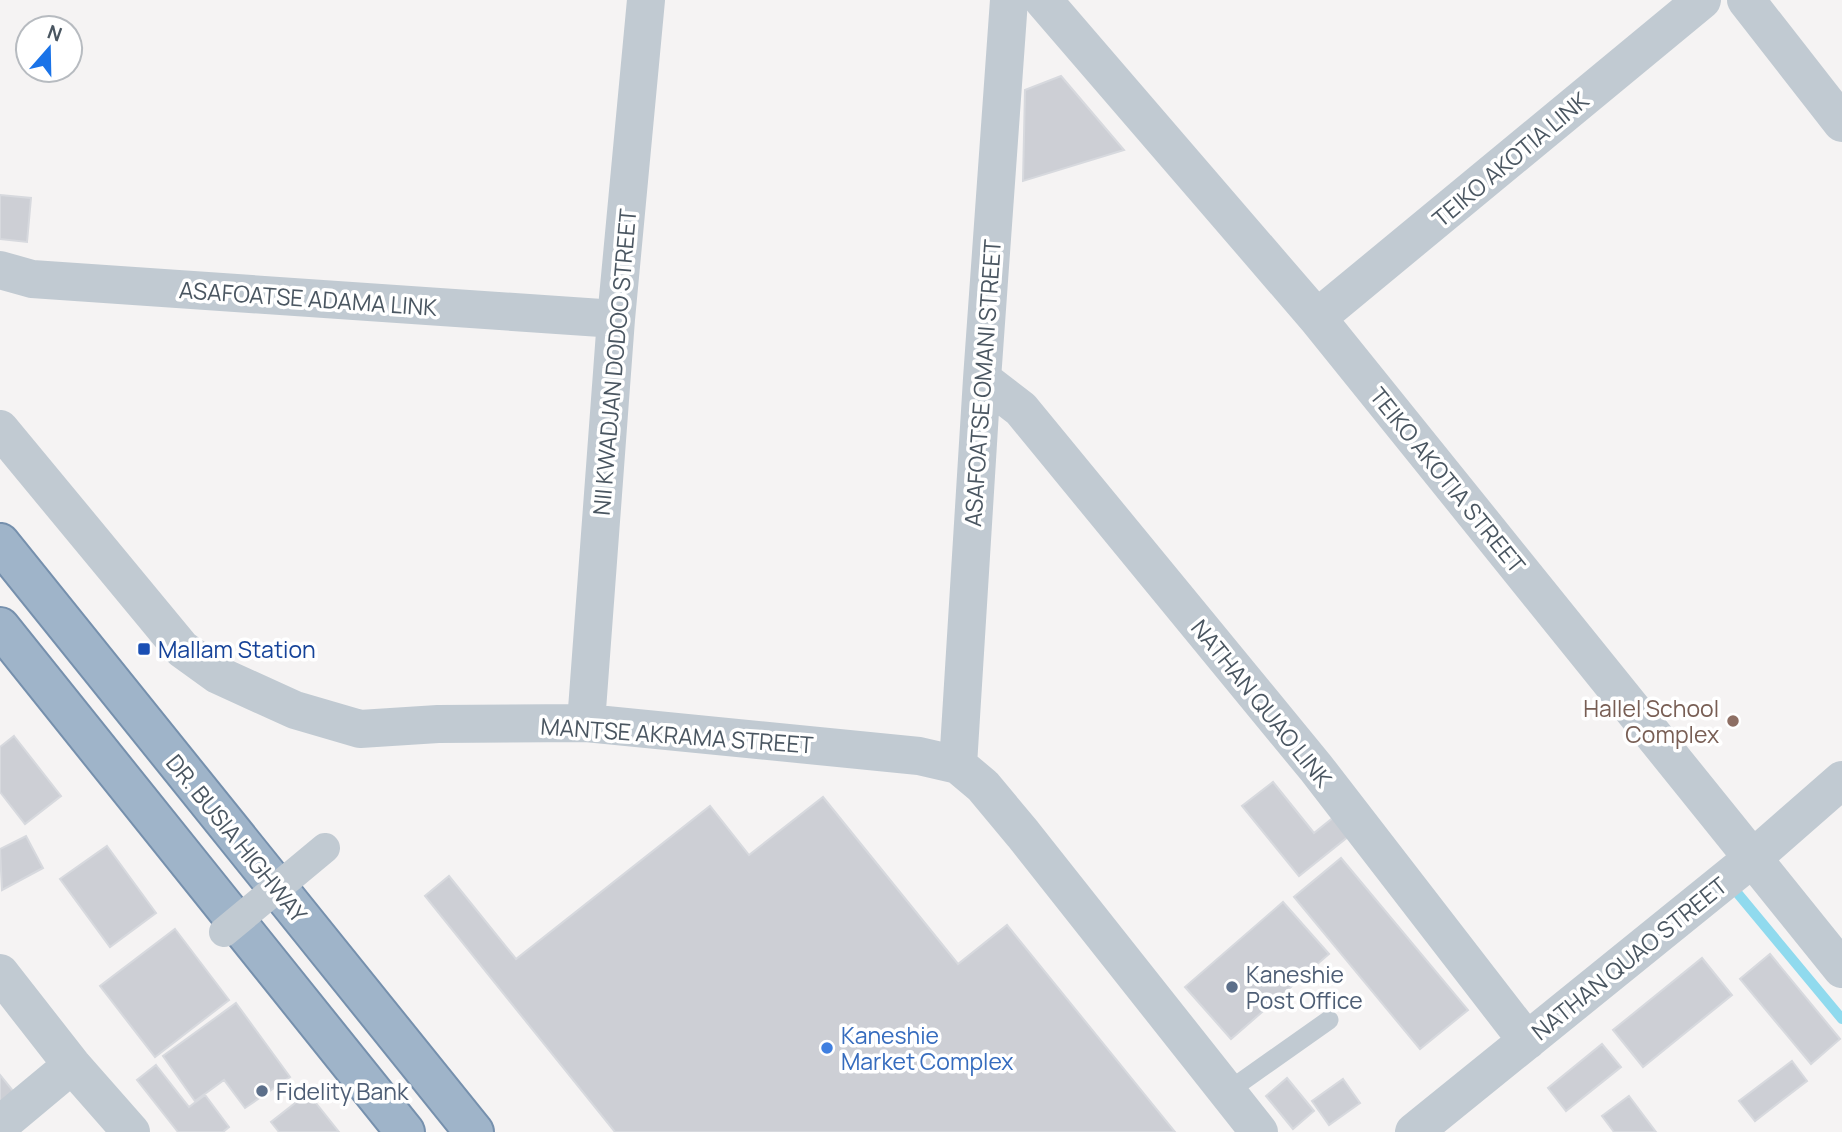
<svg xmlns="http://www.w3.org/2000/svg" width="1842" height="1132" viewBox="0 0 1842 1132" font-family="Manrope,sans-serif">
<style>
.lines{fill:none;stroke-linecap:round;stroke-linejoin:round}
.stream{stroke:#90daee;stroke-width:10}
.building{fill:#cdcfd5;stroke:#d7d9de;stroke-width:2}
.trunk-casing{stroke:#7690ad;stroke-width:42}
.service{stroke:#c1cad2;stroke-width:19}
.minor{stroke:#c1cad2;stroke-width:38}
.trunk{stroke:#9fb4c9;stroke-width:38}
.pedestrian-bridge{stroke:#c1cad2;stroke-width:30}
.transit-dot{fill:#1a4fb4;stroke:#fff;stroke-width:2.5}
.education-dot{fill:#8d6e63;stroke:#fff;stroke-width:2.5}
.service-dot{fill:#5c6f8a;stroke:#fff;stroke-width:2.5}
.shop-dot{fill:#3f7fe0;stroke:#fff;stroke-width:2.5}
.labels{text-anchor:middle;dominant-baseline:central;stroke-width:7;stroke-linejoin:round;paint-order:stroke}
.street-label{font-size:23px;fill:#4a5661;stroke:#fff}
.transit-label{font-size:23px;fill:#164399;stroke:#fff;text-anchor:start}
.education-label{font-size:23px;fill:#785e54;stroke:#fff;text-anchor:end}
.service-label{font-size:23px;fill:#4e5e75;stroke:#fff;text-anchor:start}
.shop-label{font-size:23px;fill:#366cbe;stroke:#fff;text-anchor:start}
</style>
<rect width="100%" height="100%" fill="#f5f3f3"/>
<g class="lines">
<!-- stream -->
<path class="stream" d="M 1734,889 L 1842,1019"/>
</g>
<!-- building -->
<path class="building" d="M 1061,76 L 1124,150 L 1023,181 L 1025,90 Z
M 0,195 L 31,198 L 27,242 L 0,239 Z
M 14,736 L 61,796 L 25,824 L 0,792 L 0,747 Z
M 1273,782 L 1314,833 L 1334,817 L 1349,836 L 1299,876 L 1242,806 Z
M 823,797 L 958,964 L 1007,925 L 1175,1132 L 615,1132 L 425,896 L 449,876 L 516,959 L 710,806 L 749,855 Z
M 26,836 L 43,868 L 2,890 L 0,849 Z
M 107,846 L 156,913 L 110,947 L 60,879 Z
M 1341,858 L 1468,1010 L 1420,1049 L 1294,897 Z
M 1283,902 L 1329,954 L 1231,1039 L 1185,987 Z
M 175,929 L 229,1000 L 155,1057 L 100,986 Z
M 1770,954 L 1840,1039 L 1811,1064 L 1740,979 Z
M 1702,958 L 1732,995 L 1643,1067 L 1613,1030 Z
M 236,1003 L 290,1077 L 245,1108 L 224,1080 L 195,1101 L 163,1056 Z
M 1602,1044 L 1621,1067 L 1566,1111 L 1548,1088 Z
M 1792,1061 L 1807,1081 L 1755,1121 L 1739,1101 Z
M 156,1065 L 189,1107 L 205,1095 L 229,1127 L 223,1132 L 178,1132 L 137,1080 Z
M 0,1075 L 14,1092 L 0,1103 Z
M 1287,1078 L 1314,1111 L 1293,1129 L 1266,1096 Z
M 1343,1079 L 1360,1103 L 1329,1125 L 1312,1101 Z
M 308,1093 L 339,1132 L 279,1132 L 271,1122 Z
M 1629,1096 L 1656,1132 L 1614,1132 L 1602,1116 Z"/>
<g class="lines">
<defs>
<path id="trunk" d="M 0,543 L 474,1132
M 0,627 L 405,1132"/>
</defs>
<!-- trunk casing -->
<use href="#trunk" class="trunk-casing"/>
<!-- service -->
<path class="service" d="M 1227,1092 L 1329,1020"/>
<!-- minor -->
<path class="minor" d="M 1043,0 L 1317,318 L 1842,969
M 1746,0 L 1842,123
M 0,270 L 32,279 L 616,319
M 1317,318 L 1702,0
M 982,379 L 1021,409 L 1316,768 L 1527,1041
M 0,429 L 182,649 L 218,675 L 295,710 L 360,729 L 438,724 L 586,723 L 919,756 L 958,765 L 983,786 L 1023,834 L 1259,1132
M 586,723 L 616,319 L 646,0
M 958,765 L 982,379 L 1009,0
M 0,973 L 72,1065 L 131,1132
M 0,1125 L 72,1065
M 1414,1132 L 1754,857 L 1842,780"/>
<!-- trunk -->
<use href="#trunk" class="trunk"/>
<!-- pedestrian-bridge -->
<path class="pedestrian-bridge" d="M 224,932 L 325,848"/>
</g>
<!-- markers -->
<rect class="transit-dot" x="137" y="642" width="14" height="14" rx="3.5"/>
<circle class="education-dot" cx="1733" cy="721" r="7"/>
<g class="service-dot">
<circle cx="1232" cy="987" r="7"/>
<circle cx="262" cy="1091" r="7"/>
</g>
<circle class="shop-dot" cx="827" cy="1048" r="7"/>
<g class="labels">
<!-- street labels -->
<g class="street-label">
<text transform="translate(1510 159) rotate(-40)">TEIKO AKOTIA LINK</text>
<text transform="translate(308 298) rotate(4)">ASAFOATSE ADAMA LINK</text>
<text transform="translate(614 362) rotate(-85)">NII KWADJAN DODOO STREET</text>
<text transform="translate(982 383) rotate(-86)">ASAFOATSE OMANI STREET</text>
<text transform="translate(1448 480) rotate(51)">TEIKO AKOTIA STREET</text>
<text transform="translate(1262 703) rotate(51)">NATHAN QUAO LINK</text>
<text transform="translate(677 735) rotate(4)">MANTSE AKRAMA STREET</text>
<text transform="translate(237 838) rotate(51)">DR. BUSIA HIGHWAY</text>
<text transform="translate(1629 958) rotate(-39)">NATHAN QUAO STREET</text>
</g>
<!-- transit labels -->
<g class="transit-label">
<text x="158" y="649">Mallam Station</text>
</g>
<!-- education labels -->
<g class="education-label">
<text x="1719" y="708">Hallel School<tspan x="1719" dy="26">Complex</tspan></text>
</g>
<!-- service labels -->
<g class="service-label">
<text x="1246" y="974">Kaneshie<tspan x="1246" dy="26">Post Office</tspan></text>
<text x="276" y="1091">Fidelity Bank</text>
</g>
<!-- shop labels -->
<g class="shop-label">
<text x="841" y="1035">Kaneshie<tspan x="841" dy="26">Market Complex</tspan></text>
</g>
</g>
<!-- north arrow -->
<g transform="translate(49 49) rotate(20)"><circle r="33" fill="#ffffff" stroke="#b7bbc0" stroke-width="2"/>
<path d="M0-5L12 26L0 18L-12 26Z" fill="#1a73e8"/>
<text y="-10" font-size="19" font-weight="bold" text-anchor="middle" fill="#4a5661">N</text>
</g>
</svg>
